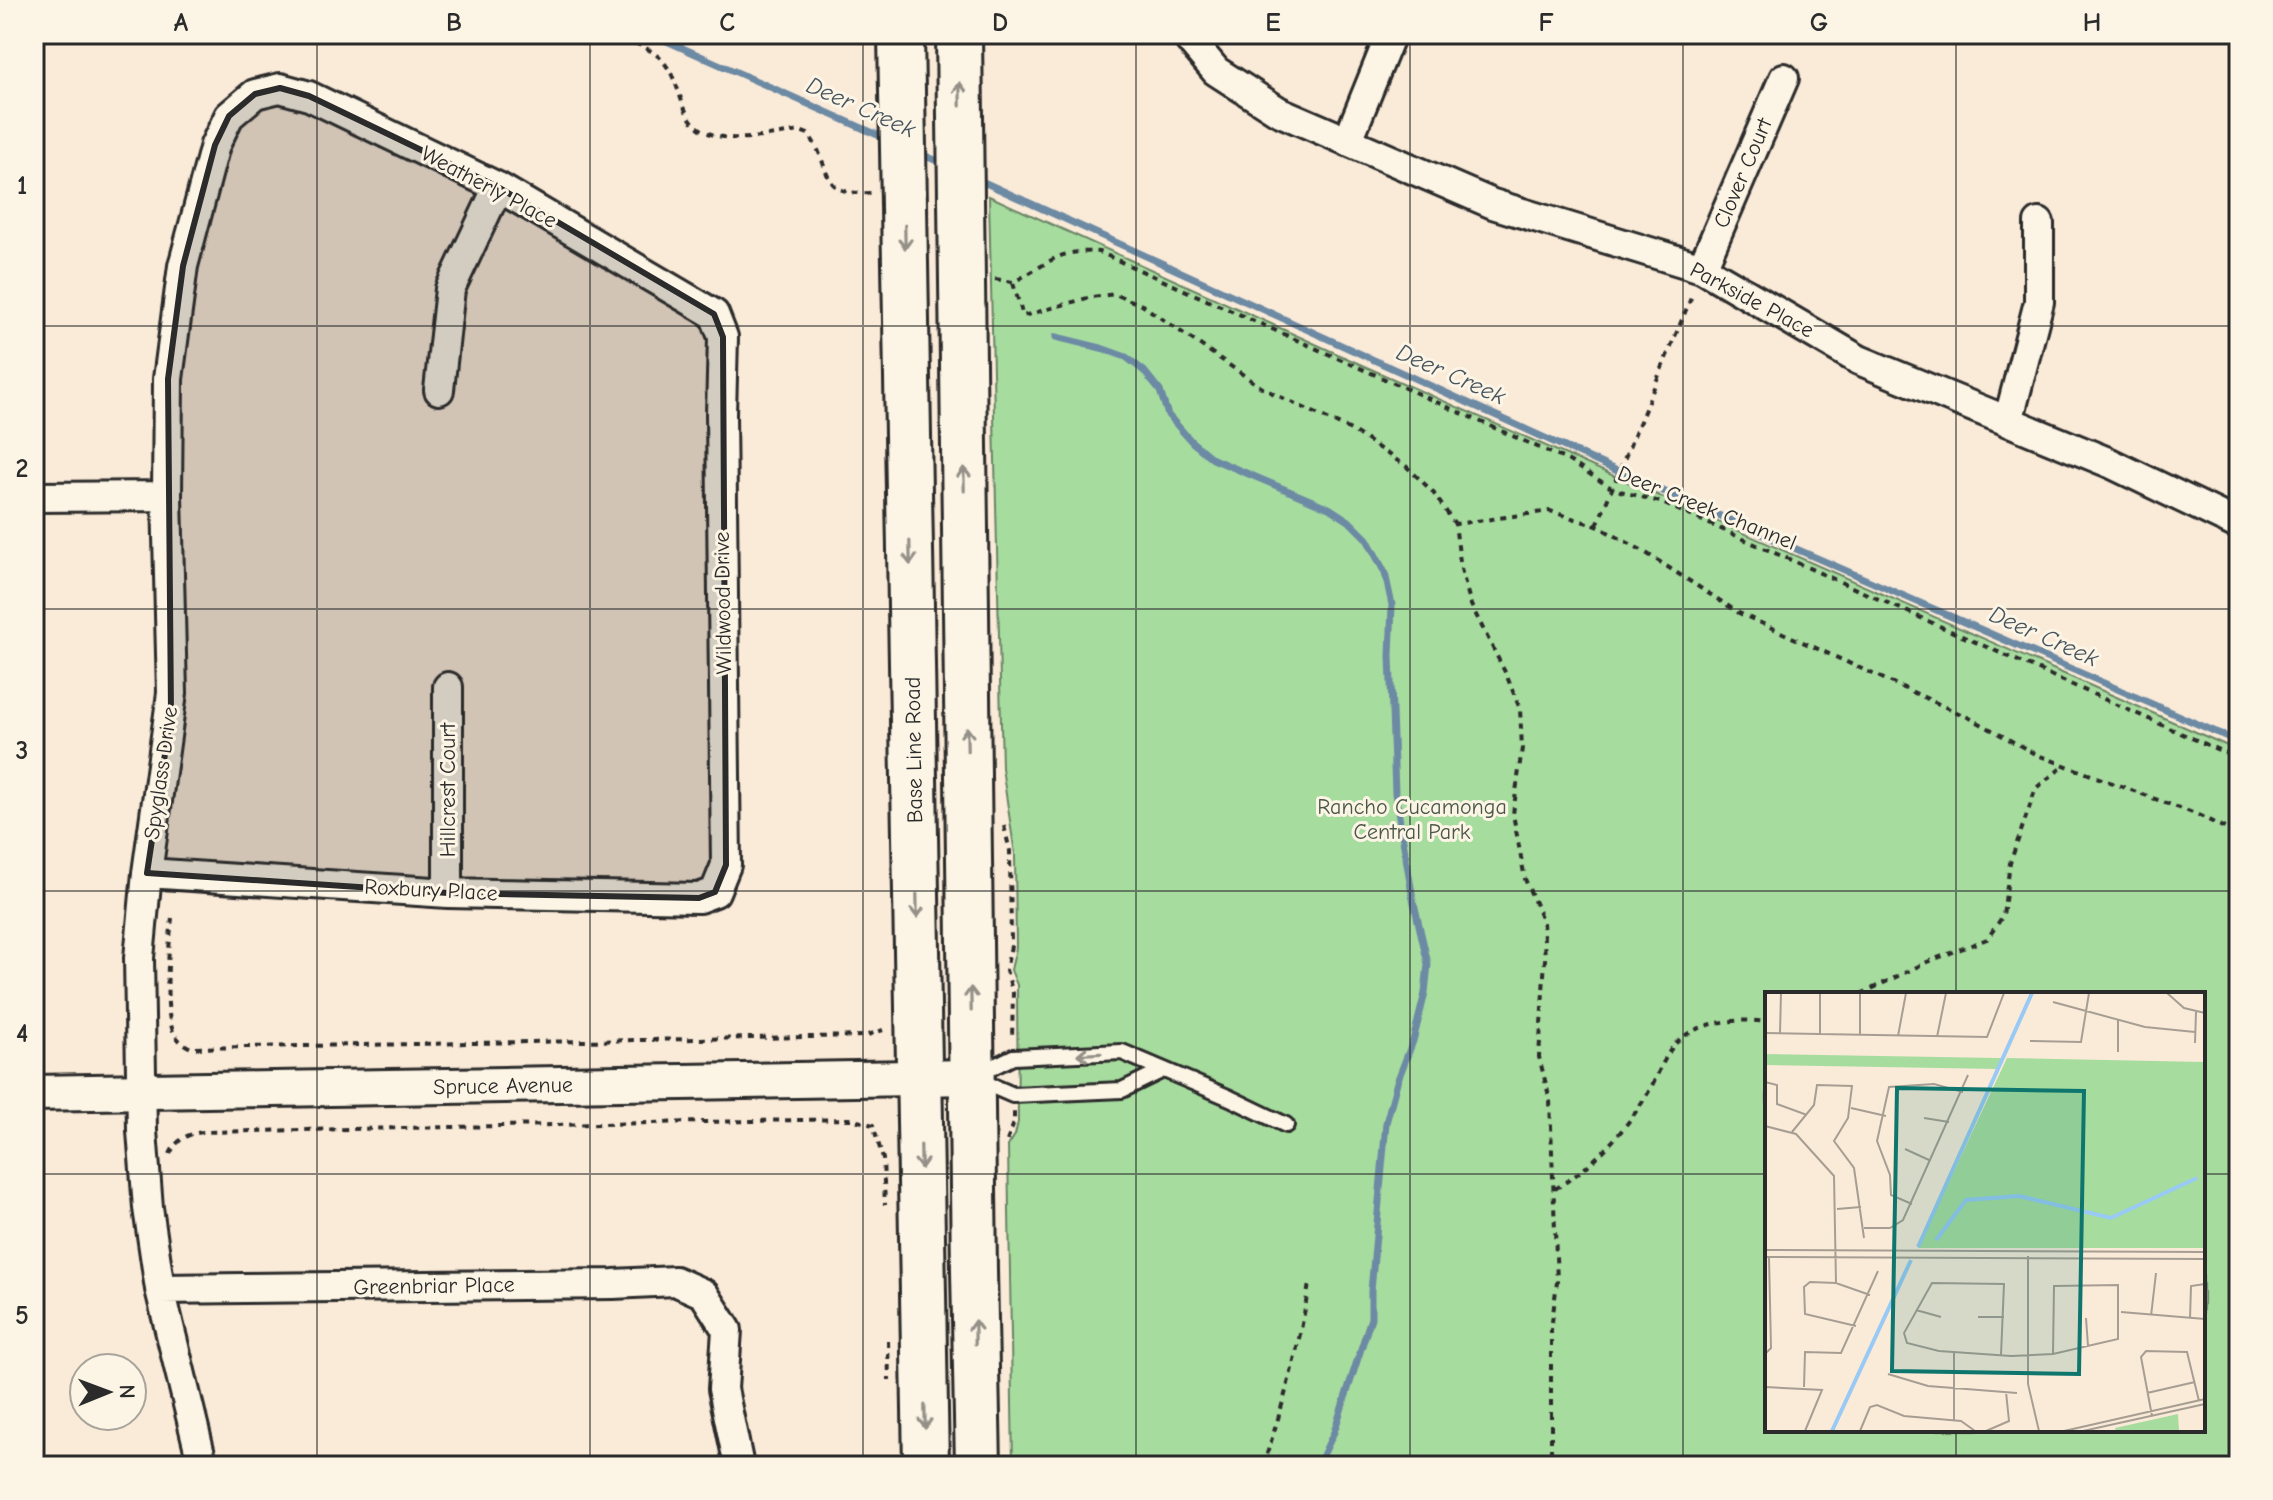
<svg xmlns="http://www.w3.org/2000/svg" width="2273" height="1500" viewBox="0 0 2273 1500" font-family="'Comic Neue',sans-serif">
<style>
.green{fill:#a7dc9f;stroke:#698465;stroke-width:2;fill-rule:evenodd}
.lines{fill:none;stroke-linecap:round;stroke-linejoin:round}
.stream{stroke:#6c8aa4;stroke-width:7}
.service-casing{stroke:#2b2b2b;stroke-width:20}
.minor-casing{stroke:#2b2b2b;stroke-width:34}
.tertiary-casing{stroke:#2b2b2b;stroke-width:40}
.primary-casing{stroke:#2b2b2b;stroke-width:50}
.path{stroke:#2b2b2b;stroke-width:4;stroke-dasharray:6 6;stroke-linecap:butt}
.service{stroke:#fcf5e5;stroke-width:14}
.minor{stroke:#fcf5e5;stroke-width:28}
.tertiary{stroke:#fcf5e5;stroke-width:34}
.primary{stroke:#fcf5e5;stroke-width:44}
.oneway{stroke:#949088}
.marked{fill:#2b2b2b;fill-opacity:0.2;stroke:#2b2b2b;stroke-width:6;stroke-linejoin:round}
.grid{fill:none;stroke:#2b2b2b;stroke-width:2;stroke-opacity:0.55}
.labels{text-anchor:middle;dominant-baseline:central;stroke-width:6;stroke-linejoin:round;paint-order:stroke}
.street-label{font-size:22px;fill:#2b2b2b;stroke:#fcf5e5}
.park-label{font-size:22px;fill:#4a5748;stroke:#fcf5e5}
.water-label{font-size:24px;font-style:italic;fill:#46535e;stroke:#fcf5e5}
.inset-river{fill:none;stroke:#98caf5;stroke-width:4}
.inset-road{fill:none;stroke:#a79e93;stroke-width:2}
.view{fill:#0f766e;fill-opacity:0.15;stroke:#0f766e;stroke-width:4}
.inset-edge{fill:none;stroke:#2b2b2b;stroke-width:4}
.neatline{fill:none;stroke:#2b2b2b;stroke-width:3}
.grid-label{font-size:26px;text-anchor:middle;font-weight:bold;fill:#2b2b2b}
</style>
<rect width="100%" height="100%" fill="#faead8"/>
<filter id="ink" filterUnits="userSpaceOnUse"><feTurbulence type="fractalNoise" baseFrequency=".0125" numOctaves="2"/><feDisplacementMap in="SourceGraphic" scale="16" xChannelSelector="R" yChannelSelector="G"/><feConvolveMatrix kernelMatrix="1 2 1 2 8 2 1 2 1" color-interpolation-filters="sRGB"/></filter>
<g filter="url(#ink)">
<!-- green -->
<path class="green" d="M 989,196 L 1364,366 L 2239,751 L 2239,1466 L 1013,1466 L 1008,1146 L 1015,1135 L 1018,1122 L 1017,985 L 1011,970 L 1016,948 L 1015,854 L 1002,768 ZM 1767,994 L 2203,994 L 2203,1430 L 1767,1430 Z"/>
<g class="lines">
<!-- stream -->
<path class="stream" d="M 651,34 L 889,140
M 919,153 L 944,164
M 977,179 L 1624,474 L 2239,742
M 1056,337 L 1101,348 L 1126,357 L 1144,371 L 1160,391 L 1168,415 L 1192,442 L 1213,459 L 1329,508 L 1349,521 L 1367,539 L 1385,573 L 1392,605 L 1390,656 L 1395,793 L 1413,899 L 1428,964 L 1425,993 L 1413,1041 L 1397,1082 L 1386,1123 L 1371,1291 L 1371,1318 L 1334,1432 L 1318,1466"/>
<defs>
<path id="service" d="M 976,1075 L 1013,1057 L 1122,1052 L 1230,1098 L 1286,1125
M 976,1079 L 1013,1095 L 1122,1090 L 1163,1070"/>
<path id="minor" d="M 1185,34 L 1216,71 L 1278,111 L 1493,204 L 1702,268 L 1859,360 L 2110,463 L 2239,525
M 1348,140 L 1391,34
M 1702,268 L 1784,78
M 439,390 L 450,289 L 498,187
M 2008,422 L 2039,302 L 2039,223
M 34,497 L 167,496
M 448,687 L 448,893
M 147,873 L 448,893 L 699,898 L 715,892 L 726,865 L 721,414 L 723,337 L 714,314 L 498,187 L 309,96 L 280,88 L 255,94 L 229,116 L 215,145 L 183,266 L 168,379 L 167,496 L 172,693 L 147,873 L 139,958 L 142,1131 L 148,1208 L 160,1289 L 203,1466
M 160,1289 L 613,1284 L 675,1281 L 704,1294 L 727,1330 L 723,1389 L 739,1466"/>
<path id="tertiary" d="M 34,1093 L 972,1077"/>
<path id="primary" d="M 901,34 L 926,1466
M 959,34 L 974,1271 L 978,1466"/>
</defs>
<!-- service casing -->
<use href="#service" class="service-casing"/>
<!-- minor casing -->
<use href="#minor" class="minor-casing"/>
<!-- tertiary casing -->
<use href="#tertiary" class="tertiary-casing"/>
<!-- primary casing -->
<use href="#primary" class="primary-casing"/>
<!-- path -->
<path class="path" d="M 613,34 C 629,41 650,47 662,60 C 689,91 673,133 731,138 C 753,140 778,134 800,131 L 808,134 C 835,168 814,196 873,193
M 995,279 L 1013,282 C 1049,265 1054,249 1099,252 L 1569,461 L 1613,489 L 1660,502 L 2239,759
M 1013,283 L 1023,316 L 1091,297 L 1115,294 L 1142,305 L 1264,389 L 1353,431 L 1407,467 L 1432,491 L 1455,524
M 1597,525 L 1693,293
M 1004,826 L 1010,851 L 1011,946 L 1006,970 L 1013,993 L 1012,1039
M 172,918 C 169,946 163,1006 173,1031 C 177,1040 183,1044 191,1048 L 865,1036 L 883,1030
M 1861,994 L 1927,962 L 1987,939 L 2003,916 L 2010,863 L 2036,788 L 2065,765
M 1007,1141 L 1014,1123 L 1014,1112
M 170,1154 C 177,1139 187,1134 203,1132 L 851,1119 L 873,1125 L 883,1159 L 885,1205
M 1555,1189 C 1594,1166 1625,1131 1648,1093 C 1656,1079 1665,1055 1675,1044 C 1696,1021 1738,1018 1767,1022
M 888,1341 L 889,1380
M 1263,1466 C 1283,1405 1300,1347 1309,1283
M 1551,1466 L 1551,1330 L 1557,1282 L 1550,1100 L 1539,1057 L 1545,959 L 1543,922 L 1525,879 L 1513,814 L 1522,748 L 1520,709 L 1506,674 L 1471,605 L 1461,569 L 1455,524 L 1550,511 L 1597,526 L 1643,551 L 1739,613 L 1974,720 L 2035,754 L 2198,815 L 2239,835"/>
<!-- service -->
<use href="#service" class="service"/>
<!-- minor -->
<use href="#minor" class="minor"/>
<!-- tertiary -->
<use href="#tertiary" class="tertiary"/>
<!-- primary -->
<use href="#primary" class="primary"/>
</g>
<!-- one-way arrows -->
<defs><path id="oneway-shaft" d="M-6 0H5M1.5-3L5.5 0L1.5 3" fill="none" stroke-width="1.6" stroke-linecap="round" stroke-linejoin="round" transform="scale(2)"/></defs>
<g class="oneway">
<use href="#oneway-shaft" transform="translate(960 94) rotate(-91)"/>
<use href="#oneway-shaft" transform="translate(905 237) rotate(89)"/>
<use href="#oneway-shaft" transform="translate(964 479) rotate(-91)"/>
<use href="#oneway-shaft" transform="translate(910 553) rotate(89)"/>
<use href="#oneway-shaft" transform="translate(967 739) rotate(-91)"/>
<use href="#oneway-shaft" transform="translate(917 906) rotate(89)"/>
<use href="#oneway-shaft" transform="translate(971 999) rotate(-91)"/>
<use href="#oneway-shaft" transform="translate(1089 1054) rotate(177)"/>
<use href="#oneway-shaft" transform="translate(921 1157) rotate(89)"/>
<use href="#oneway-shaft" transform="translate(975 1332) rotate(-91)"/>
<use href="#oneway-shaft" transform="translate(925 1417) rotate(89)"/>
</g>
</g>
<!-- marked area -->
<path class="marked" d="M 280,88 L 309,96 L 498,187 L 714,314 L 723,337 L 726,865 L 715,892 L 699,898 L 448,893 L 147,873 L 171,714 L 168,379 L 183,266 L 215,145 L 229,116 L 255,94 Z"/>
<!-- grid -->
<path class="grid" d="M 317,34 L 317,1466M 590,34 L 590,1466M 863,34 L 863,1466M 1136,34 L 1136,1466M 1410,34 L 1410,1466M 1683,34 L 1683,1466M 1956,34 L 1956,994M 34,326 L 2239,326M 34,609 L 2239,609M 34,891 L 2239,891M 34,1174 L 1767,1174M 2203,1174 L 2239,1174M 1956,1430 L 1956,1466"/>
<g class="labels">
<!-- street labels -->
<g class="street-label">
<text transform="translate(1743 173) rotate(-67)">Clover Court</text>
<text transform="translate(489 187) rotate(28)">Weatherly Place</text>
<text transform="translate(1752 300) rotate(28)">Parkside Place</text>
<text transform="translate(1707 508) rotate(22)">Deer Creek Channel</text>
<text transform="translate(723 603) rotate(-91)">Wildwood Drive</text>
<text transform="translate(914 750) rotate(-91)">Base Line Road</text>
<text transform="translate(161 773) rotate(-82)">Spyglass Drive</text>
<text transform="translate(448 790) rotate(-90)">Hillcrest Court</text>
<text transform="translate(431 890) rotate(3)">Roxbury Place</text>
<text transform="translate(503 1086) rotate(-1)">Spruce Avenue</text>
<text transform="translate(434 1286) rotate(-1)">Greenbriar Place</text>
</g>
<!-- park labels -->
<g class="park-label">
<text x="1412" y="807">Rancho Cucamonga<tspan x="1412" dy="25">Central Park</tspan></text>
</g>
<!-- water labels -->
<g class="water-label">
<text transform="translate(861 107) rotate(24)">Deer Creek</text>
<text transform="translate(1451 374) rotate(24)">Deer Creek</text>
<text transform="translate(2044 636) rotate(24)">Deer Creek</text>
</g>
</g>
<!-- overview -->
<g transform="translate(1765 992)">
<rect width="440" height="440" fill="#faead8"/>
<path d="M 0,62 L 232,66 L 238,66 L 234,77 L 0,73 ZM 242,66 L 440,70 L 440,256 L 153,256 ZM 413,422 L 414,439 L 351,439 L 350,436 Z" fill="#a7dc9f"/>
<path class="inset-river" d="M 171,248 L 201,208 L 254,204 L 346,226 L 432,186M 153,255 L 267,1M 67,439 L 146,268"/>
<path class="inset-road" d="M 55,1 L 55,42M 95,1 L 95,43M 402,1 L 419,16 L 440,21M 288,10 L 380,35 L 430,40M 0,41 L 222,45 L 239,1M 15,41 L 16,1M 133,44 L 141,1M 172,45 L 181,1M 265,49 L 316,50 L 324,1M 430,51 L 431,20M 353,60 L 353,27M 0,90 L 12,93 L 12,112 L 42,123M 86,116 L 121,124M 159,126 L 184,130M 0,134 L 31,142 L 69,184 L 71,291M 27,140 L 49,113 L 52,93 L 87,94 L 83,126 L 69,149 L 89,176 L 99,246M 140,157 L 164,168M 147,212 L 126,203 L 125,183 L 112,149 L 124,95 L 169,92 L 198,100M 72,217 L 96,215M 99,236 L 125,236 L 138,228 L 203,83M 0,258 L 440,260M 263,264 L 263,392 L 274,439M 0,265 L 440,267M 151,318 L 176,325M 356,320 L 440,327M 386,324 L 391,281M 213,325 L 239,325M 321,326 L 323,354M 425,327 L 426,294 L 440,292M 91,334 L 40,322 L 39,295 L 45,290 L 71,291 L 105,303M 0,362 L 6,356 L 4,265M 236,363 L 239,292 L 167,291 L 139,341 L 142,351 L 174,359 L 246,364 L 288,362 L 353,347 L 353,293 L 289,294 L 288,362M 123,382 L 163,394 L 252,401M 0,395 L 57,398 L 40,439M 39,395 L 40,360 L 76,361 L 113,279M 382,401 L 430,390M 387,424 L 376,365 L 381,359 L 422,360 L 434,409M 189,428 L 189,359M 95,439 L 105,415 L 112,413 L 139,424 L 196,429 L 210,439M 221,439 L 244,429 L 241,400M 299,439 L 440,407M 318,439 L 440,412"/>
<path class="view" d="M 132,96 L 319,99 L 314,382 L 127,379 Z"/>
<rect width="440" height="440" class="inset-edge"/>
</g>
<!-- margin -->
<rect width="2273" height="1500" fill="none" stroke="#fcf5e5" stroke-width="88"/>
<!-- north arrow -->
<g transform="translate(108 1392) rotate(89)"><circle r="38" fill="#fcf5e5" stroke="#a8a49b" stroke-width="2"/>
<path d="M0-6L14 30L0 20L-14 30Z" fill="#2b2b2b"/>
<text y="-12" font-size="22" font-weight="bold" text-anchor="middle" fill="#2b2b2b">N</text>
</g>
<rect x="44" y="44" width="2185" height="1412" class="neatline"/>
<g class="grid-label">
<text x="181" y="31">A</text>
<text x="454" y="31">B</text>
<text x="727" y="31">C</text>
<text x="1000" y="31">D</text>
<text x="1273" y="31">E</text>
<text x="1546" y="31">F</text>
<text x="1819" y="31">G</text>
<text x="2092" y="31">H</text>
<text x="22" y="194">1</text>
<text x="22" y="477">2</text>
<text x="22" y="759">3</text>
<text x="22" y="1042">4</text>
<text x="22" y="1324">5</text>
</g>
</svg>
